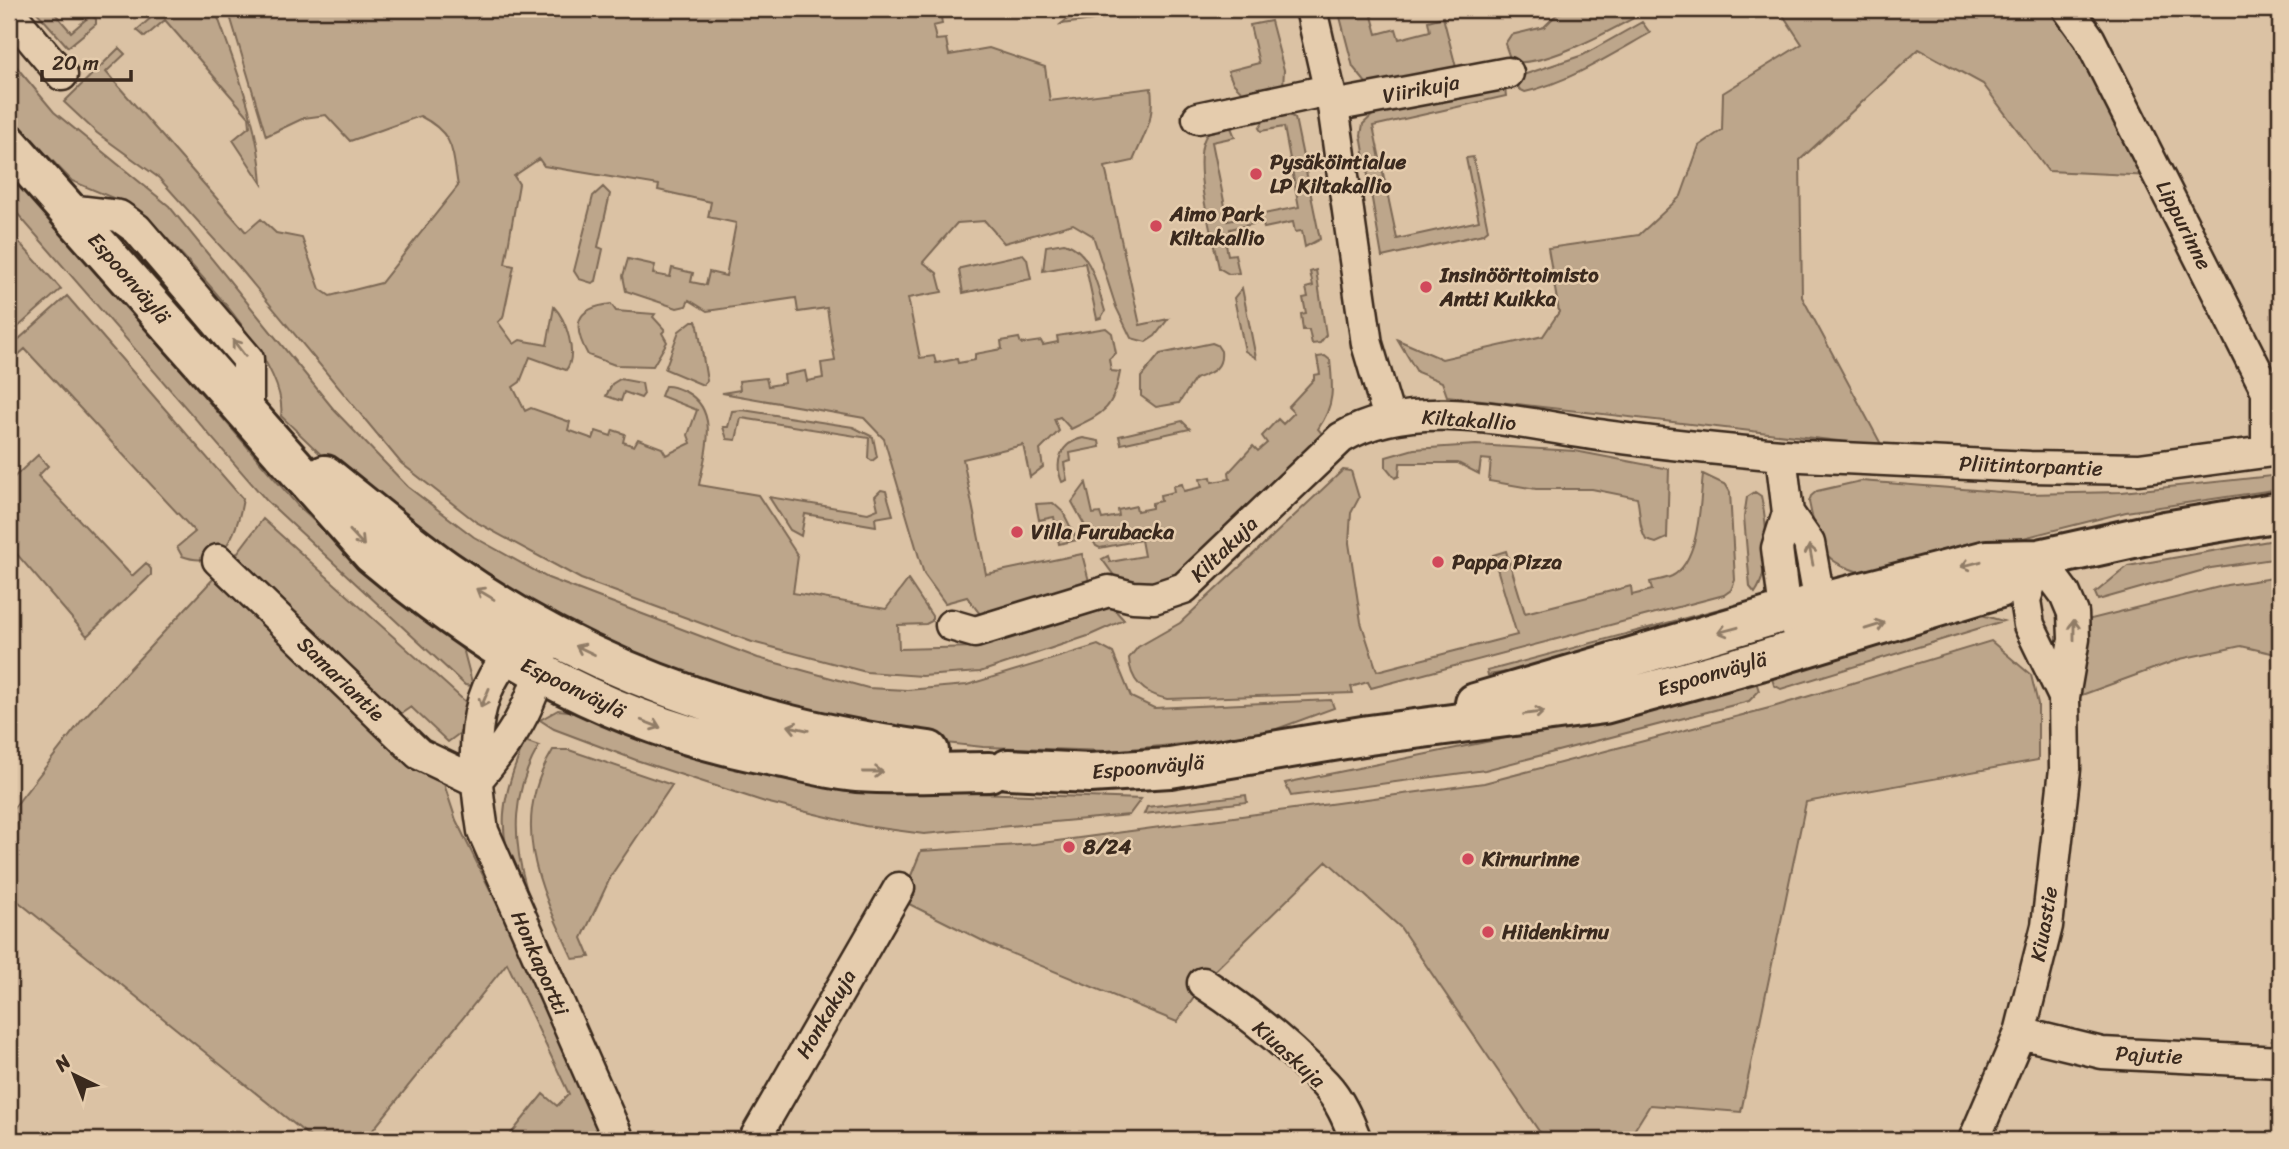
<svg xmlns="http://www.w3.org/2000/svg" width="2289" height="1149" viewBox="0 0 2289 1149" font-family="Sriracha,sans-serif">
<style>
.green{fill:#bda68b;stroke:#7c6854;stroke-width:2}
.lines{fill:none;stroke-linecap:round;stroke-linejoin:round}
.minor-casing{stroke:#3b2a1e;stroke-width:35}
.primary-casing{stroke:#3b2a1e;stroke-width:44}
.minor{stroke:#e5ccad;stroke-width:30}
.primary{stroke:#e5ccad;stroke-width:38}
.oneway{stroke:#907b66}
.poi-dot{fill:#d1495b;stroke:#e5ccad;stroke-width:2.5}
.labels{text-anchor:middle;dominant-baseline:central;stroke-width:5;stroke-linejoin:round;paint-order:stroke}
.street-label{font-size:21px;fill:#3b2a1e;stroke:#e5ccad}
.poi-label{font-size:21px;font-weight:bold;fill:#3b2a1e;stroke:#e5ccad;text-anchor:start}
</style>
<rect width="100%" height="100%" fill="#dbc2a4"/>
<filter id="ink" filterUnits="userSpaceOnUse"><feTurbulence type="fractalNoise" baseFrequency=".0143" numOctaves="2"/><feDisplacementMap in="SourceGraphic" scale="14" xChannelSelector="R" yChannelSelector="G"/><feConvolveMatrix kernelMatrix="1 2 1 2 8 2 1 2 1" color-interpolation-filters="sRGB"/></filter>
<g filter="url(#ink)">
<!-- green -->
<path class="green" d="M 34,9 L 51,9 L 71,32 L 91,15 L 96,19 L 96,24 L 68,47 Z
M 161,9 L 215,9 C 235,66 259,123 262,184 L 233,140 L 250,126 L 249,117 L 165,20 L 145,37 L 137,30 Z
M 228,9 L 940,9 L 942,24 L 933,26 L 936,40 L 946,39 L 949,55 L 989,48 L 1045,67 L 1050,101 L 1151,88 C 1155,121 1145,132 1133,161 L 1105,167 L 1140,325 L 1168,319 L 1155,336 L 1146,342 L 1131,338 L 1116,307 L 1093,236 L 1073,224 L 1004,243 L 985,221 L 957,223 L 923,262 L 937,273 L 942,292 L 908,298 L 920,358 L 934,356 L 936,363 L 957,359 L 958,363 L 975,360 L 975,354 L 1002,349 L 1001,341 L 1019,338 L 1021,344 L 1041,341 L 1043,345 L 1058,342 L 1057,336 L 1106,328 L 1112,333 L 1116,353 L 1109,359 L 1111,371 L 1120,372 C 1113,410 1104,413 1071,429 L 1060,417 L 1054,419 L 1059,431 L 1040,450 L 1043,467 L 1030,477 L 1023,445 L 963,459 L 986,574 L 1082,554 L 1090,585 L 986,622 L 967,597 L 945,603 L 924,574 L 884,439 L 864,418 L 722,393 L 740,390 L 739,381 L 766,378 L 768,386 L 785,383 L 784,375 L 805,371 L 807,381 L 823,378 L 821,363 L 835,361 L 827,308 L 798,312 L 796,298 L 707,311 L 689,300 L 686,306 L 677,308 L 626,291 L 623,276 L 628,259 L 655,265 L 653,274 L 670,277 L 672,268 L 693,273 L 691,282 L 706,285 L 709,272 L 726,276 L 736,223 L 708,217 L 711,202 L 658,190 L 659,185 L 544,166 L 539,159 L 514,176 L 519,184 L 505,264 L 514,266 L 503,318 L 498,322 L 514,344 L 520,340 L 547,345 L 554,307 C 566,319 578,355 566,370 L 530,357 L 520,382 L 513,387 L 525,411 L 531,408 L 570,422 L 568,430 L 593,439 L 596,431 L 611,436 L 613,430 L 625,434 L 623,442 L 634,446 L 638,439 L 662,448 L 666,455 L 691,443 L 688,435 L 697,410 L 661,396 L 665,386 C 673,385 679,389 686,392 C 721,411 705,454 699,485 L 758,495 L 798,556 L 793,593 L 886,609 L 908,580 L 932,616 L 932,621 L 926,624 L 898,625 L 899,649 L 976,647 L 1103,605 L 1113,608 L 1124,620 L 1088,636 L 980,672 L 922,676 L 866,672 L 752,642 L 581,579 L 476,522 L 401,463 L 239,267 L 159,178 L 97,133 L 64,102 L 119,48 L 125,54 L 106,72 L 246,232 L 261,219 L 276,233 L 302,238 L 320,289 L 330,296 L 381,283 L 458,186 C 452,150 455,134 420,116 L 350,141 L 326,115 L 304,118 L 266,136 Z
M 1182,9 L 1061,24 L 1078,11 Z
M 1338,9 L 1370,9 L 1377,34 L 1396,29 L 1399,39 L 1430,31 L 1428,21 L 1443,17 L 1458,75 L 1370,88 L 1353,67 Z
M 1571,9 L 1650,9 C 1621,25 1542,70 1511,61 L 1505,44 L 1511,35 L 1544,27 L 1557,14 Z
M 1779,9 L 2059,9 L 2151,176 L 2048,171 L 1983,84 L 1919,49 L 1800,160 L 1802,297 L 1882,446 L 1447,396 L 1442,382 L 1417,372 L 1398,340 L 1442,359 L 1543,336 L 1559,312 L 1548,248 L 1639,235 L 1681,196 L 1699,146 L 1722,130 L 1723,93 L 1802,44 Z
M 1271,21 L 1284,70 L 1283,87 L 1244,94 L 1233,83 L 1228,71 L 1259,63 L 1250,25 Z
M 1642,22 L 1650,33 C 1611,55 1569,82 1525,92 L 1519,89 L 1517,77 L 1583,55 Z
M 9,58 L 54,112 L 169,206 L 335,411 L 408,487 L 474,537 L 548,578 L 758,658 L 868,688 L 907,690 L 967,685 L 1098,645 L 1113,653 L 1131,697 L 1154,708 L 1331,700 L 1334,708 L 1255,737 L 1109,751 L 983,747 L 860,734 L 737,702 L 493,588 L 340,473 L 281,416 C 289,361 183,256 146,216 L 135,207 L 72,181 L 9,116 Z
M 1504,81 L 1506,96 L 1373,126 L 1397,239 L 1479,221 L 1466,158 L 1473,157 L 1488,230 L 1483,234 L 1382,257 L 1361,135 L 1363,124 L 1380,108 Z
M 1289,115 L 1295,118 L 1320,239 L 1305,247 L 1302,231 L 1295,232 L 1293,222 L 1264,228 L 1262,222 L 1230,229 L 1232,238 L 1225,240 L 1228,255 L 1235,254 L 1239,273 L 1229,274 L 1219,268 C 1214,242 1184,144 1213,129 C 1218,126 1225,126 1230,125 L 1235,137 L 1212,142 L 1228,221 L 1299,207 L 1284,127 L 1261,131 L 1259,128 L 1265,119 Z
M 9,170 L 299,507 L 362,566 L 455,640 L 464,652 L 473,686 L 465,685 L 266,500 L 9,204 Z
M 603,187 L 610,194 L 598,247 L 603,249 L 596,281 L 592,283 L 579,279 L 574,271 L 593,196 Z
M 9,231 L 61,289 L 9,335 Z
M 1064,243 C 1092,251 1097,286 1105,311 L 1101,318 L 1097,319 L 1085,263 L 1043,271 L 1046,246 Z
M 1023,254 L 1027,259 L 1031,279 L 963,293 L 959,270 L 961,268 Z
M 1316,270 L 1326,335 L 1320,343 L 1312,344 L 1309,330 L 1303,330 L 1301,314 L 1306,313 L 1303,298 L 1308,297 L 1306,288 L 1313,286 L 1310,272 Z
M 1242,288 L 1256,358 L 1245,351 L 1234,298 Z
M 67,296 L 243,499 C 237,534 223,571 182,556 L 177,547 L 195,532 L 25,349 L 9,363 L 9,348 Z
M 611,304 L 616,311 L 655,314 L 653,317 L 665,330 L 662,333 L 667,342 L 653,366 L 615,365 L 588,355 C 572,326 574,308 611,304 Z
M 692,321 L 696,321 L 698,326 L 707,381 L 703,385 L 665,369 L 679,331 Z
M 1212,343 L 1217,345 L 1221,351 C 1223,371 1209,373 1195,379 L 1179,403 L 1156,407 L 1141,396 L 1141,377 L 1160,354 Z
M 1325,356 L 1330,360 C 1333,387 1335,405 1318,429 L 1324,436 L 1187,567 C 1160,587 1150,585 1118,581 L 1102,559 L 1108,556 L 1110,562 L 1144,556 L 1141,540 L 1100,548 L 1096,546 L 1072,502 L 1086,483 L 1093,514 L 1100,513 L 1102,519 L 1119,516 L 1118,510 L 1136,506 L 1137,511 L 1152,508 L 1152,503 L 1161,501 L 1160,495 L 1174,492 L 1173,486 L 1182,484 L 1184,491 L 1202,487 L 1200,479 L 1211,477 L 1212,482 L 1230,479 L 1229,472 L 1253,446 L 1258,451 L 1267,443 L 1262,436 L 1278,419 L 1283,424 L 1294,413 L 1288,407 L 1314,379 L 1314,375 L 1320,374 L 1317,357 Z
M 620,379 L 642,383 L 644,394 L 641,398 L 624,392 L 621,401 L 606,396 L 612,384 Z
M 743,410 L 853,427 L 873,437 L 877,457 L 872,461 L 868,458 L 869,438 L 741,418 L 736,440 L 727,439 L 723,427 L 728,427 L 732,411 Z
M 1182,421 L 1190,429 L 1121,444 L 1119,436 Z
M 1083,438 L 1099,441 L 1100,447 L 1070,453 L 1071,461 L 1064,463 L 1067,480 L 1062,482 C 1054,462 1060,443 1083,438 Z
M 1476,445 L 1575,451 L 1669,469 L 1667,538 L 1656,543 L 1646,540 C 1638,526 1641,513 1637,498 L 1592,489 L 1536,489 L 1489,481 L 1491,460 L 1481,459 L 1479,474 L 1458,463 L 1400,463 L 1399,476 L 1395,478 L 1386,467 L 1386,457 L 1414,449 Z
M 38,455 L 48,466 L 38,476 L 132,576 L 146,563 L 151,569 L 151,575 L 87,636 L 9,545 L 9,482 Z
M 1343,470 L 1351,471 L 1359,498 L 1351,513 L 1349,543 L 1361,622 L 1377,671 L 1517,635 L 1493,555 L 1506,551 L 1525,613 L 1631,586 L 1632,595 L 1652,590 L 1650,582 C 1657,580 1666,579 1672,576 C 1700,561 1700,502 1703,474 L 1726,485 L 1730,492 L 1735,580 L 1731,590 L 1724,595 L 1371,688 L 1368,682 L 1351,687 L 1353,693 L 1167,699 C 1145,694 1130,682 1129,658 L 1138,647 L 1180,623 Z
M 2280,475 L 2280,489 L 2126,512 L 1873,576 C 1821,562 1820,554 1809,502 L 1811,496 L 1817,491 L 1861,481 L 2026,494 L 2122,492 Z
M 881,490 L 886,491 L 893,515 L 875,518 L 876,526 L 805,514 L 801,536 L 790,530 L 769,497 L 868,513 L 878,509 L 875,496 Z
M 1755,492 L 1761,496 C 1767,522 1771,570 1755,593 L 1750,587 L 1744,517 L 1747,497 Z
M 1053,503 L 1063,512 L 1077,540 L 1059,544 L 1054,517 L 1039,520 L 1036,504 Z
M 263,519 L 469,705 L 460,733 L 448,742 L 411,707 L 396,717 L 235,556 Z
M 2280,539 L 2280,558 L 2211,568 L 2098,600 L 2095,593 L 2128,566 Z
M 215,577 L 406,764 L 444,784 L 456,820 L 520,951 L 604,1140 L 506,1140 L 543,1094 L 557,1106 L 569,1094 L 507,963 L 365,1140 L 314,1140 L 9,894 L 9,814 L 82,720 Z
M 2280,577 L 2280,655 L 2241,646 L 2180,659 L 2079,696 L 2083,621 L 2227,585 Z
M 1730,606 L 1729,618 L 1557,664 L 1488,675 L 1487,671 Z
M 1971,612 L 2003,621 L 1781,689 L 1774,685 L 1769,669 Z
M 1991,641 L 2031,675 L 2038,704 L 2038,760 L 1806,802 L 1741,1112 L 1650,1105 L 1628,1140 L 1545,1140 L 1400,927 L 1327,861 L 1209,976 L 1177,1022 L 991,945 L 901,900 L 921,851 L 1035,844 L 1484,783 L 1773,707 Z
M 1752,669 L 1759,691 L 1749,701 L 1485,770 L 1291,796 L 1285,783 L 1515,736 Z
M 558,710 L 579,712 L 919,791 L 1141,799 L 1129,815 L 924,834 L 865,826 L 765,802 L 636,760 L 554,729 L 540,720 Z
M 525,741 L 539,746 C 512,792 512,837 526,887 L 521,889 C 494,832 501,797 525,741 Z
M 553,750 L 569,750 L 672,785 L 612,874 L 582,938 L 590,957 L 573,959 C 540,888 508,824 553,750 Z
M 1246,795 L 1247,802 L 1144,814 L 1147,807 Z"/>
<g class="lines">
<defs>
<path id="minor" d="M 1311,9 L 1333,106 L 1367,344 L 1389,418
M 2068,9 L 2089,38 L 2267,391 L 2267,451
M 9,12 L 62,75
M 1333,106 L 1508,73
M 1198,118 L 1329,90
M 68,210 L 119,216 L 137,229 L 248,359 L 248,413
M 1781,455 L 2030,467 L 2139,469 L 2280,450
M 1788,513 L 1777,548 L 1785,612 L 1797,628
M 2039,559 L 2025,600 L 2029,625 L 2064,697
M 218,560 L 419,754 L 476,781
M 951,625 L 975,632 L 1109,591 L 1133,597 L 1154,598 L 1184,588 L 1341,438 C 1415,393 1524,425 1606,436 C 1665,444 1723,450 1781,455 L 1788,513 L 1809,543 L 1820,604 L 1816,622
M 526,642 C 464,684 473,765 483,831 L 619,1140
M 476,781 C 508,743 538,702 542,651
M 1203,983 C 1246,1011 1290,1047 1325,1084 C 1340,1100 1348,1120 1356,1140
M 2020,1033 L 2102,1053 L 2280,1062
M 754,1140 L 899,888
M 1974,1140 L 2020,1033 L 2047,926 L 2065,769 L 2064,697 L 2074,639 L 2073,613 L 2065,594 L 2039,559"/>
<path id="primary" d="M 9,144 L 372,554 C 500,661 618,728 784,758 C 808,763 833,770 857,772 C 901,775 946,772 989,772
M 325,475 C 365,507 404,540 446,570 C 590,672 755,728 929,751
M 1475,703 L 1785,612 L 1987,560 L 2039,559 L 2165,531 L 2280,512
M 1008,769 L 1090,773 L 1170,768 L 1369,735 L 1604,704 L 1760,661 L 2000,588 L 2039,559"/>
</defs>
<!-- minor casing -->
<use href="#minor" class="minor-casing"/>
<!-- primary casing -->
<use href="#primary" class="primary-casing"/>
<!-- minor -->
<use href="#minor" class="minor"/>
<!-- primary -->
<use href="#primary" class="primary"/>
</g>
<!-- one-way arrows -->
<defs><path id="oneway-shaft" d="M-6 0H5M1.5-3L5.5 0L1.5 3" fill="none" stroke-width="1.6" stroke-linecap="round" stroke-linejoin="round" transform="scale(1.75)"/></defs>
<g class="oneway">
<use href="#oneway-shaft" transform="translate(239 348) rotate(-127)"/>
<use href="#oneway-shaft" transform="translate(357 538) rotate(47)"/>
<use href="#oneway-shaft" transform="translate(1811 555) rotate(-101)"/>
<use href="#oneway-shaft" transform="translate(1971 564) rotate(165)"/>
<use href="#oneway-shaft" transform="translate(485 594) rotate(-149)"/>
<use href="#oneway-shaft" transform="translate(1875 626) rotate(-17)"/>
<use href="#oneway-shaft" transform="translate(1728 630) rotate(165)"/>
<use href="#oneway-shaft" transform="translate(2074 630) rotate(-90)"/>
<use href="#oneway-shaft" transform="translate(585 650) rotate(-154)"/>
<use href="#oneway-shaft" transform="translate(485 698) rotate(113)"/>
<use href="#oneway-shaft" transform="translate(1534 713) rotate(-8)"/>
<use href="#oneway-shaft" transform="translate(651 724) rotate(21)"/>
<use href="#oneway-shaft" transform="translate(798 728) rotate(-167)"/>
<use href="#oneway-shaft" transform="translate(873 772)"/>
</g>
</g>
<!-- markers -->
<g class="poi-dot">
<circle cx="1256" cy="174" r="7"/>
<circle cx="1156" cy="226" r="7"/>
<circle cx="1426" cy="287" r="7"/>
<circle cx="1017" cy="532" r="7"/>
<circle cx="1438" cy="562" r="7"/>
<circle cx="1069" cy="847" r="7"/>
<circle cx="1468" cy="859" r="7"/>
<circle cx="1488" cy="932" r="7"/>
</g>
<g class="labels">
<!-- street labels -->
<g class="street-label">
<text transform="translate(1421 89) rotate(-11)">Viirikuja</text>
<text transform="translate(2184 225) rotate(63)">Lippurinne</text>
<text transform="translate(129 278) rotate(49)">Espoonväylä</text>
<text transform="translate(1469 420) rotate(4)">Kiltakallio</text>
<text transform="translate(2031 466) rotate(2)">Pliitintorpantie</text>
<text transform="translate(1224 549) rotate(-44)">Kiltakuja</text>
<text transform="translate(1712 674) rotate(-16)">Espoonväylä</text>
<text transform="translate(341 679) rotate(44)">Samariantie</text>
<text transform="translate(573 688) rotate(26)">Espoonväylä</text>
<text transform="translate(1148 767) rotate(-5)">Espoonväylä</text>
<text transform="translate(2044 924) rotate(-80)">Kiuastie</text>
<text transform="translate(540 963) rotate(66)">Honkaportti</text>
<text transform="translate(826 1014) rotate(-60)">Honkakuja</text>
<text transform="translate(1289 1054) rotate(42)">Kiuaskuja</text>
<text transform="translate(2149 1055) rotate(3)">Pajutie</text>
</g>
<!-- poi labels -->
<g class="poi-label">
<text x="1270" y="162">Pysäköintialue<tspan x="1270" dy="24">LP Kiltakallio</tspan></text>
<text x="1170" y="214">Aimo Park<tspan x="1170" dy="24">Kiltakallio</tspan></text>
<text x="1440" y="275">Insinööritoimisto<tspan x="1440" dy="24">Antti Kuikka</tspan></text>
<text x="1031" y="532">Villa Furubacka</text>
<text x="1452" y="562">Pappa Pizza</text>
<text x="1083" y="847">8/24</text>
<text x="1482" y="859">Kirnurinne</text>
<text x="1502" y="932">Hiidenkirnu</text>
</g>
</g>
<!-- margin -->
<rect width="2289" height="1149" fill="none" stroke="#e5ccad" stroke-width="35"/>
<rect x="18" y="18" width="2254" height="1114" fill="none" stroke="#3b2a1e" stroke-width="2.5" filter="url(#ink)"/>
<!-- north arrow -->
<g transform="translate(74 1075) rotate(317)" stroke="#e5ccad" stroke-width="5" paint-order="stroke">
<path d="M0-5L12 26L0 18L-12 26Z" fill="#3b2a1e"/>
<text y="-10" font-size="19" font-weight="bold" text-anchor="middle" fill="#3b2a1e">N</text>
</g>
<!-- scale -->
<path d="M42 70v10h89v-10" fill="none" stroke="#3b2a1e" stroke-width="3.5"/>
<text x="52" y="70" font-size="21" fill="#3b2a1e" stroke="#e5ccad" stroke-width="5" paint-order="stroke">20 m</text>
</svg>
